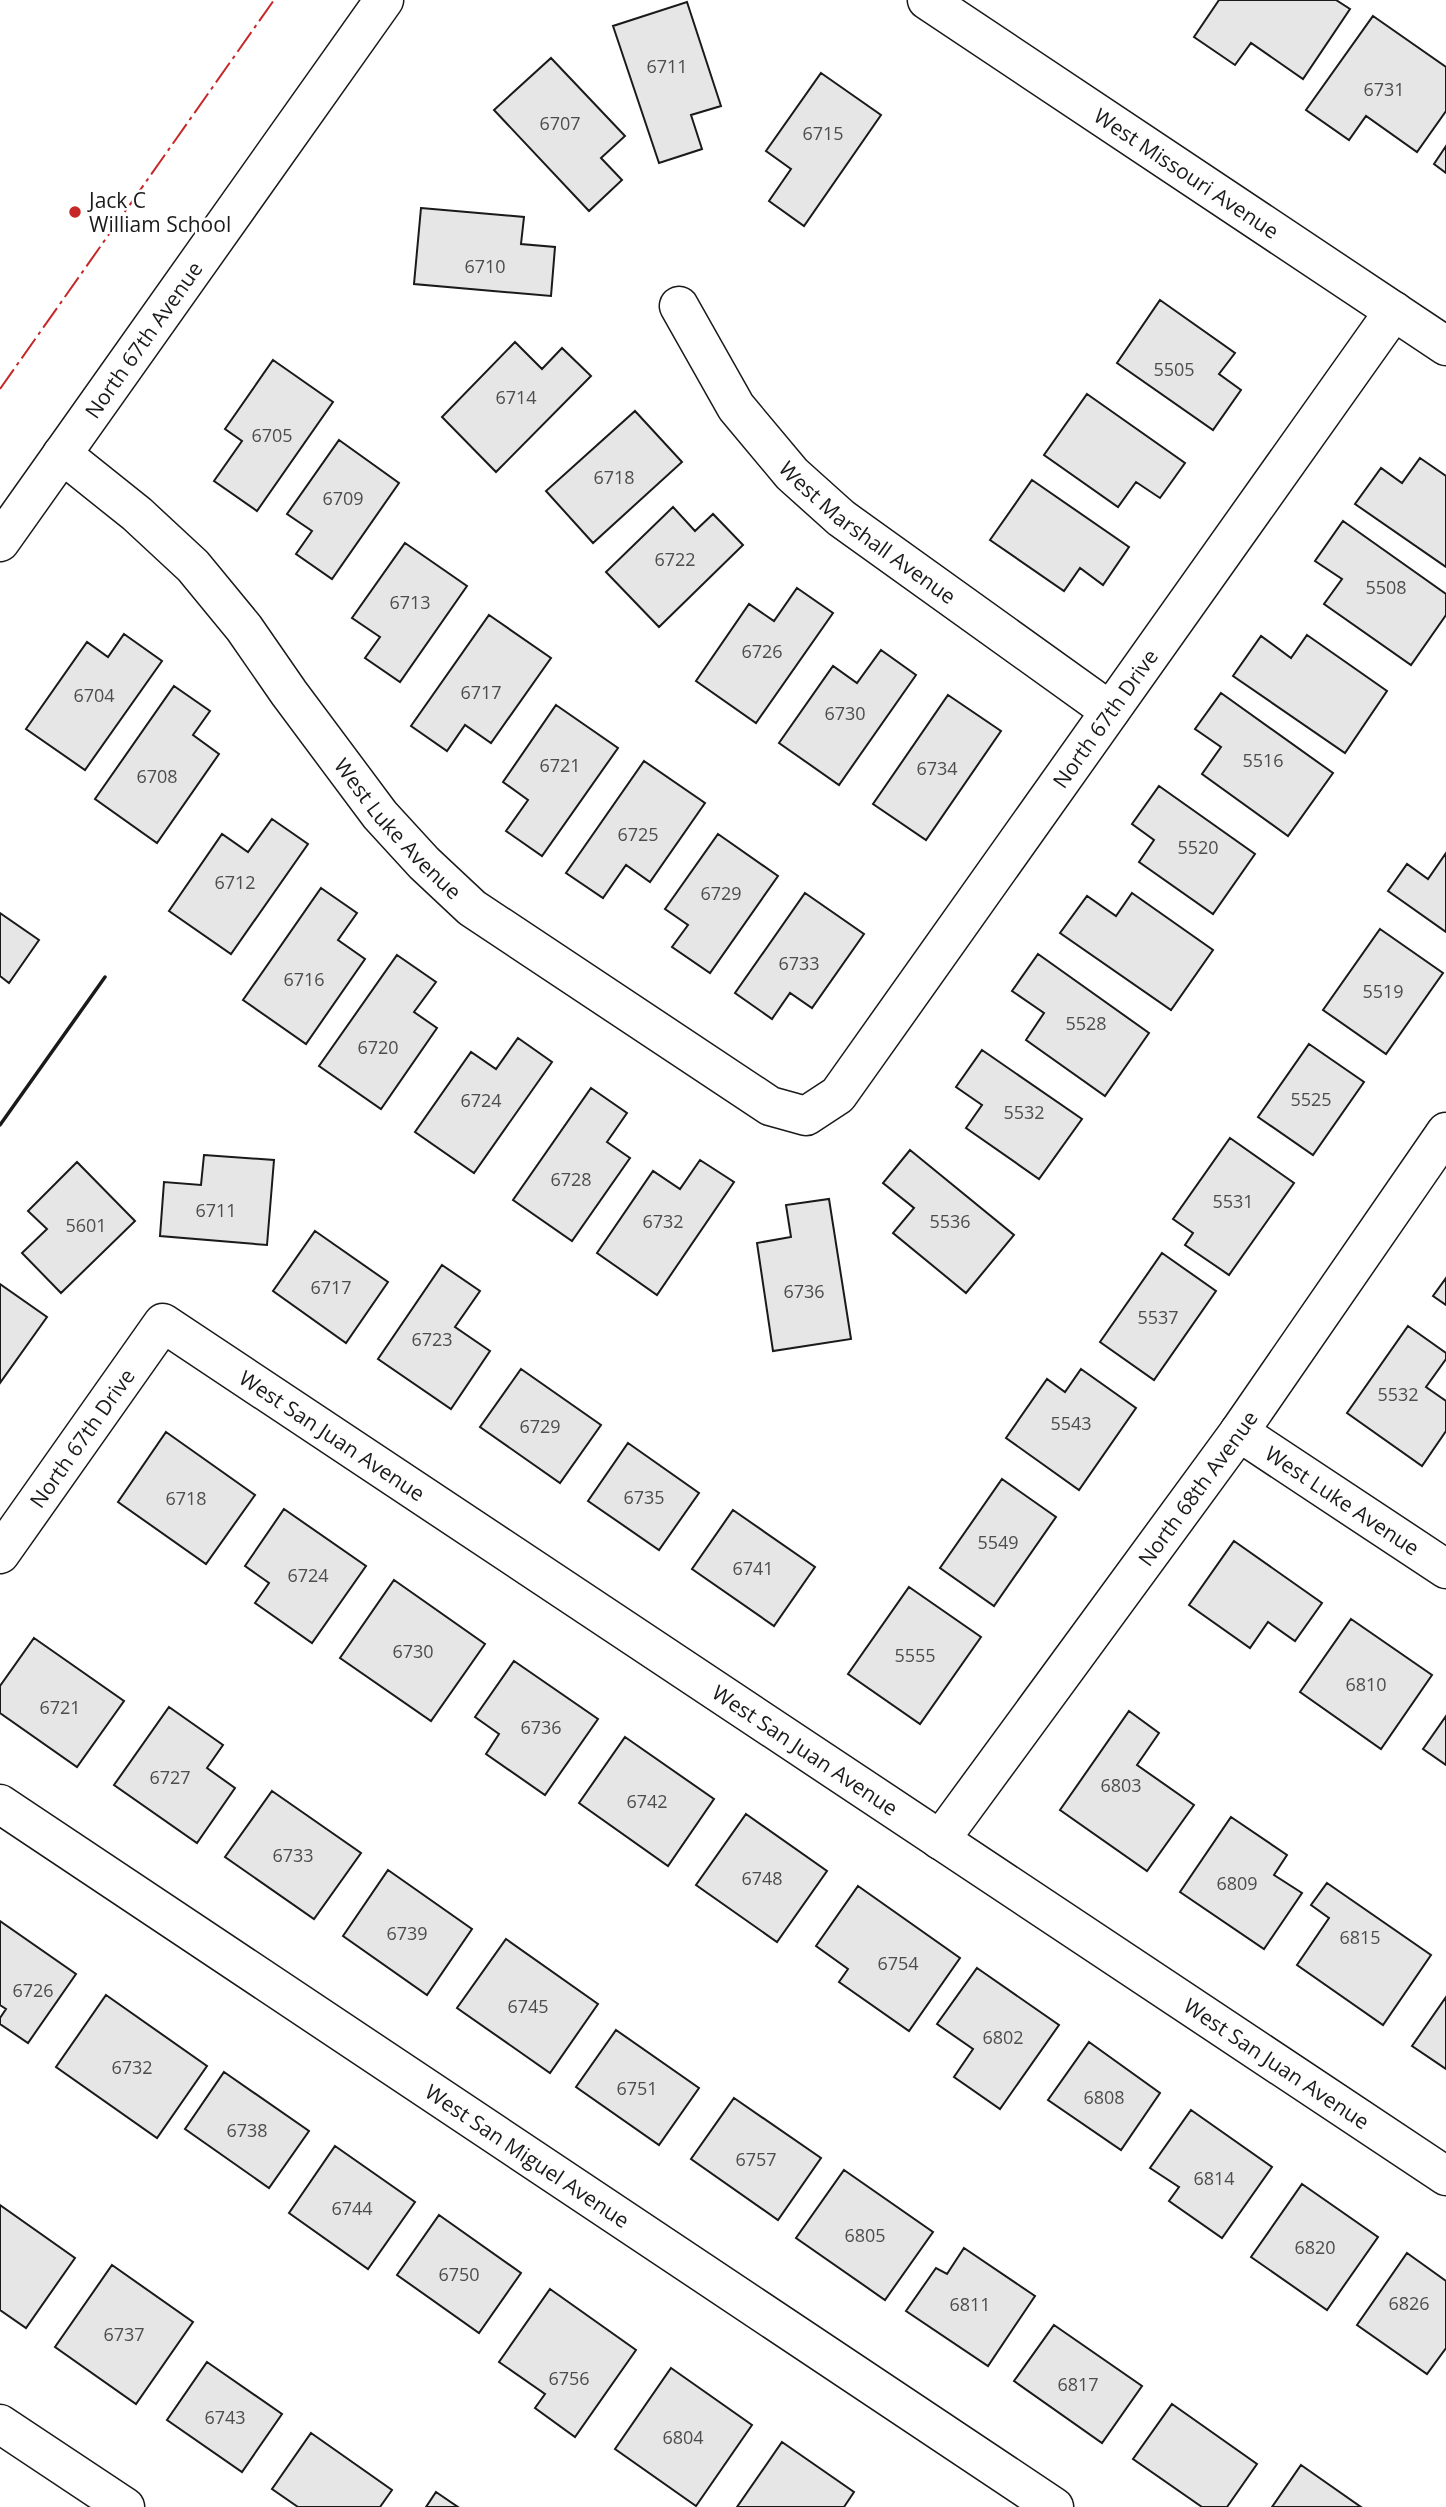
<svg xmlns="http://www.w3.org/2000/svg" width="1446" height="2507" viewBox="0 0 1446 2507" font-family="'Open Sans',sans-serif">
<style>
.building{fill:#e6e6e6;stroke:#1a1a1a;stroke-width:2}
.lines{fill:none;stroke-linecap:round;stroke-linejoin:round}
.street-casing{stroke:#1a1a1a;stroke-width:41}
.secondary-casing{stroke:#1a1a1a;stroke-width:41}
.street{stroke:#fff;stroke-width:38}
.secondary{stroke:#fff;stroke-width:38}
.wall{stroke:#1a1a1a;stroke-width:3.5}
.power{stroke:#c62828;stroke-width:2;stroke-dasharray:24 5 3.5 5;stroke-linecap:butt}
.poi-dot{fill:#c62828;stroke:#fff;stroke-width:2.5}
.labels{text-anchor:middle;dominant-baseline:central;stroke-width:5;stroke-linejoin:round;paint-order:stroke}
.number-label{font-size:18px;fill:#4d4d4d}
.street-label{font-size:21px;fill:#1a1a1a;stroke:#fff}
.poi-label{font-size:21px;fill:#1a1a1a;stroke:#fff;text-anchor:start}
</style>
<rect width="100%" height="100%" fill="#fff"/>
<!-- building -->
<path class="building" d="M 1219,0 L 1336,0 L 1350,9 L 1303,79 L 1251,43 L 1235,65 L 1194,37 Z
M 687,2 L 721,106 L 691,115 L 702,149 L 659,163 L 613,26 Z
M 1373,16 L 1446,67 L 1446,111 L 1417,152 L 1366,116 L 1349,140 L 1306,110 Z
M 551,58 L 625,136 L 601,158 L 622,180 L 589,211 L 494,110 Z
M 821,73 L 881,115 L 804,226 L 769,201 L 791,169 L 766,151 Z
M 1446,146 L 1446,173 L 1434,164 Z
M 421,208 L 524,217 L 521,244 L 555,247 L 551,296 L 414,284 Z
M 1160,300 L 1235,353 L 1219,374 L 1241,390 L 1213,430 L 1117,363 Z
M 515,342 L 542,369 L 562,348 L 591,376 L 496,472 L 442,417 Z
M 273,360 L 333,402 L 257,511 L 214,481 L 242,441 L 225,429 Z
M 1087,394 L 1185,463 L 1160,498 L 1136,482 L 1118,507 L 1044,455 Z
M 635,411 L 682,462 L 593,543 L 546,491 Z
M 339,440 L 399,483 L 332,579 L 296,554 L 312,531 L 287,514 Z
M 1420,458 L 1446,476 L 1446,567 L 1355,504 L 1381,468 L 1402,483 Z
M 1032,480 L 1129,547 L 1103,585 L 1080,568 L 1064,591 L 990,540 Z
M 673,507 L 695,531 L 713,514 L 743,545 L 659,627 L 606,572 Z
M 1343,521 L 1446,594 L 1446,615 L 1411,665 L 1324,604 L 1342,579 L 1315,561 Z
M 405,543 L 467,586 L 400,682 L 365,658 L 380,637 L 352,618 Z
M 797,588 L 833,613 L 756,723 L 696,681 L 749,604 L 774,621 Z
M 489,615 L 551,658 L 491,743 L 465,725 L 447,751 L 411,726 Z
M 124,634 L 162,661 L 85,770 L 26,729 L 87,642 L 108,657 Z
M 1307,635 L 1387,691 L 1345,753 L 1233,676 L 1261,636 L 1291,658 Z
M 881,650 L 916,675 L 839,785 L 779,743 L 833,666 L 857,683 Z
M 174,686 L 210,711 L 193,735 L 219,754 L 157,843 L 95,799 Z
M 1221,693 L 1333,773 L 1288,836 L 1202,774 L 1221,747 L 1195,729 Z
M 948,695 L 1001,731 L 926,840 L 873,804 Z
M 556,705 L 618,748 L 542,856 L 506,831 L 528,800 L 503,782 Z
M 644,761 L 705,803 L 650,882 L 626,865 L 603,898 L 566,873 Z
M 1159,786 L 1255,854 L 1213,914 L 1139,862 L 1154,840 L 1132,824 Z
M 272,819 L 308,844 L 231,954 L 169,911 L 222,834 L 248,852 Z
M 718,834 L 778,876 L 710,973 L 672,947 L 688,925 L 665,909 Z
M 1446,853 L 1446,932 L 1388,891 L 1407,864 L 1428,879 Z
M 321,888 L 357,913 L 338,940 L 365,959 L 306,1044 L 243,1000 Z
M 805,893 L 864,934 L 812,1008 L 790,993 L 772,1019 L 735,993 Z
M 1132,893 L 1213,950 L 1171,1010 L 1060,933 L 1087,896 L 1116,916 Z
M 0,913 L 39,940 L 9,983 L 0,976 Z
M 1380,929 L 1443,973 L 1386,1054 L 1323,1010 Z
M 1038,954 L 1149,1033 L 1105,1096 L 1026,1040 L 1044,1013 L 1012,991 Z
M 397,955 L 436,982 L 414,1012 L 437,1028 L 381,1109 L 319,1066 Z
M 518,1038 L 552,1062 L 474,1173 L 415,1132 L 471,1052 L 496,1069 Z
M 1309,1044 L 1364,1082 L 1313,1155 L 1258,1117 Z
M 982,1050 L 1082,1119 L 1039,1179 L 966,1128 L 982,1105 L 956,1087 Z
M 591,1088 L 627,1113 L 607,1142 L 630,1158 L 572,1241 L 513,1200 Z
M 1230,1138 L 1294,1183 L 1229,1275 L 1185,1245 L 1193,1233 L 1173,1219 Z
M 910,1150 L 1014,1235 L 966,1293 L 893,1233 L 914,1208 L 883,1183 Z
M 204,1155 L 274,1160 L 267,1245 L 160,1236 L 164,1182 L 201,1185 Z
M 700,1160 L 734,1182 L 657,1295 L 597,1253 L 653,1171 L 680,1189 Z
M 77,1162 L 135,1221 L 61,1293 L 22,1253 L 47,1229 L 28,1211 Z
M 829,1199 L 851,1339 L 773,1351 L 757,1243 L 791,1237 L 786,1205 Z
M 315,1231 L 388,1282 L 346,1343 L 273,1291 Z
M 1162,1253 L 1216,1291 L 1154,1380 L 1100,1342 Z
M 442,1265 L 480,1291 L 455,1327 L 490,1351 L 451,1409 L 378,1359 Z
M 1446,1278 L 1446,1305 L 1433,1296 Z
M 0,1284 L 47,1317 L 0,1383 Z
M 1408,1326 L 1446,1353 L 1446,1359 L 1426,1387 L 1446,1401 L 1446,1431 L 1422,1466 L 1347,1413 Z
M 521,1369 L 601,1425 L 560,1483 L 480,1427 Z
M 1081,1369 L 1136,1408 L 1079,1490 L 1006,1438 L 1047,1379 L 1065,1392 Z
M 166,1432 L 255,1495 L 206,1564 L 118,1502 Z
M 628,1443 L 699,1493 L 659,1550 L 588,1501 Z
M 1002,1479 L 1056,1517 L 994,1606 L 940,1568 Z
M 284,1509 L 366,1566 L 312,1643 L 255,1603 L 269,1583 L 245,1566 Z
M 733,1510 L 815,1567 L 774,1626 L 692,1569 Z
M 1234,1541 L 1322,1603 L 1295,1641 L 1268,1622 L 1250,1648 L 1189,1605 Z
M 394,1580 L 485,1644 L 431,1721 L 340,1658 Z
M 909,1587 L 981,1637 L 920,1724 L 848,1674 Z
M 1351,1619 L 1432,1675 L 1381,1749 L 1300,1692 Z
M 34,1638 L 124,1701 L 77,1767 L 0,1713 L 0,1686 Z
M 514,1661 L 598,1719 L 545,1795 L 486,1754 L 499,1734 L 475,1717 Z
M 169,1707 L 223,1745 L 207,1768 L 235,1788 L 197,1843 L 114,1785 Z
M 1129,1711 L 1159,1733 L 1137,1765 L 1194,1805 L 1147,1871 L 1060,1810 Z
M 1446,1716 L 1446,1765 L 1423,1749 Z
M 625,1737 L 714,1799 L 668,1866 L 579,1803 Z
M 272,1791 L 361,1853 L 314,1919 L 225,1857 Z
M 746,1814 L 827,1871 L 777,1942 L 696,1885 Z
M 1231,1817 L 1287,1855 L 1274,1875 L 1302,1893 L 1264,1949 L 1180,1892 Z
M 388,1870 L 472,1929 L 427,1995 L 343,1936 Z
M 1327,1883 L 1431,1955 L 1383,2025 L 1297,1965 L 1329,1918 L 1311,1905 Z
M 858,1886 L 960,1958 L 909,2031 L 839,1982 L 848,1969 L 816,1946 Z
M 0,1921 L 76,1974 L 28,2043 L 0,2024 L 0,2018 L 6,2009 L 0,2005 Z
M 506,1939 L 598,2004 L 550,2073 L 457,2008 Z
M 977,1968 L 1059,2025 L 1000,2109 L 954,2077 L 973,2049 L 937,2024 Z
M 106,1995 L 207,2066 L 157,2138 L 56,2067 Z
M 1446,1997 L 1446,2069 L 1412,2046 Z
M 616,2030 L 699,2088 L 659,2145 L 576,2087 Z
M 1089,2042 L 1160,2093 L 1121,2150 L 1048,2100 Z
M 224,2072 L 309,2131 L 269,2188 L 185,2129 Z
M 734,2098 L 821,2158 L 778,2220 L 691,2159 Z
M 1191,2110 L 1272,2167 L 1222,2238 L 1169,2201 L 1179,2187 L 1150,2168 Z
M 335,2146 L 415,2202 L 368,2269 L 289,2213 Z
M 844,2170 L 933,2232 L 885,2300 L 796,2238 Z
M 1302,2184 L 1378,2237 L 1327,2310 L 1251,2257 Z
M 0,2205 L 75,2258 L 26,2328 L 0,2310 Z
M 439,2215 L 521,2273 L 479,2333 L 397,2275 Z
M 964,2248 L 1035,2296 L 988,2366 L 906,2311 L 936,2268 L 947,2274 Z
M 1407,2253 L 1446,2281 L 1446,2348 L 1427,2374 L 1357,2325 Z
M 112,2265 L 193,2322 L 136,2404 L 55,2347 Z
M 550,2289 L 636,2350 L 575,2437 L 535,2408 L 545,2394 L 499,2362 Z
M 1054,2325 L 1142,2386 L 1102,2443 L 1014,2381 Z
M 207,2362 L 282,2414 L 242,2472 L 167,2420 Z
M 671,2368 L 752,2425 L 696,2506 L 615,2449 Z
M 1172,2404 L 1257,2464 L 1227,2507 L 1202,2507 L 1133,2459 Z
M 311,2433 L 392,2490 L 380,2507 L 298,2507 L 272,2489 Z
M 782,2442 L 854,2492 L 844,2507 L 737,2507 Z
M 1301,2465 L 1361,2507 L 1272,2507 Z
M 436,2492 L 458,2507 L 426,2507 Z"/>
<g class="lines">
<defs>
<g id="street">
<path id="s1" d="M 679,306 L 736,407 L 792,474 L 841,518 L 1110,711"/>
<path id="s2" d="M 62,454 L 137,514 L 193,566 L 244,628 L 289,693 L 380,815 L 424,863 L 472,908 L 770,1106 L 806,1116 L 838,1095 L 1394,311"/>
<path id="s3" d="M 1239,1432 L 1446,1569"/>
<path id="s4" d="M 0,1554 L 163,1323 L 1446,2176"/>
<path id="s5" d="M 0,1804 L 1054,2507"/>
<path id="s6" d="M 940,1840 L 1239,1432 L 1446,1132"/>
<path d="M 0,2424 L 125,2507"/>
</g>
<g id="secondary">
<path id="s7" d="M 927,0 L 1446,346"/>
<path id="s8" d="M 0,542 L 384,0"/>
</g>
</defs>
<!-- street casing -->
<use href="#street" class="street-casing"/>
<!-- secondary casing -->
<use href="#secondary" class="secondary-casing"/>
<!-- street -->
<use href="#street" class="street"/>
<!-- secondary -->
<use href="#secondary" class="secondary"/>
<!-- wall -->
<path class="wall" d="M 0,1125 L 105,977"/>
<!-- power -->
<path class="power" d="M 0,389 L 274,0"/>
</g>
<!-- markers -->
<circle class="poi-dot" cx="75" cy="212" r="7"/>
<g class="labels">
<!-- number labels -->
<g class="number-label">
<text x="667" y="66">6711</text>
<text x="1384" y="89">6731</text>
<text x="560" y="123">6707</text>
<text x="823" y="133">6715</text>
<text x="485" y="266">6710</text>
<text x="1174" y="369">5505</text>
<text x="516" y="397">6714</text>
<text x="272" y="435">6705</text>
<text x="614" y="477">6718</text>
<text x="343" y="498">6709</text>
<text x="675" y="559">6722</text>
<text x="1386" y="587">5508</text>
<text x="410" y="602">6713</text>
<text x="762" y="651">6726</text>
<text x="481" y="692">6717</text>
<text x="94" y="695">6704</text>
<text x="845" y="713">6730</text>
<text x="1263" y="760">5516</text>
<text x="560" y="765">6721</text>
<text x="937" y="768">6734</text>
<text x="157" y="776">6708</text>
<text x="638" y="834">6725</text>
<text x="1198" y="847">5520</text>
<text x="235" y="882">6712</text>
<text x="721" y="893">6729</text>
<text x="799" y="963">6733</text>
<text x="304" y="979">6716</text>
<text x="1383" y="991">5519</text>
<text x="1086" y="1023">5528</text>
<text x="378" y="1047">6720</text>
<text x="1311" y="1099">5525</text>
<text x="481" y="1100">6724</text>
<text x="1024" y="1112">5532</text>
<text x="571" y="1179">6728</text>
<text x="1233" y="1201">5531</text>
<text x="216" y="1210">6711</text>
<text x="663" y="1221">6732</text>
<text x="950" y="1221">5536</text>
<text x="86" y="1225">5601</text>
<text x="331" y="1287">6717</text>
<text x="804" y="1291">6736</text>
<text x="1158" y="1317">5537</text>
<text x="432" y="1339">6723</text>
<text x="1398" y="1394">5532</text>
<text x="1071" y="1423">5543</text>
<text x="540" y="1426">6729</text>
<text x="644" y="1497">6735</text>
<text x="186" y="1498">6718</text>
<text x="998" y="1542">5549</text>
<text x="753" y="1568">6741</text>
<text x="308" y="1575">6724</text>
<text x="413" y="1651">6730</text>
<text x="915" y="1655">5555</text>
<text x="1366" y="1684">6810</text>
<text x="60" y="1707">6721</text>
<text x="541" y="1727">6736</text>
<text x="170" y="1777">6727</text>
<text x="1121" y="1785">6803</text>
<text x="647" y="1801">6742</text>
<text x="293" y="1855">6733</text>
<text x="762" y="1878">6748</text>
<text x="1237" y="1883">6809</text>
<text x="407" y="1933">6739</text>
<text x="1360" y="1937">6815</text>
<text x="898" y="1963">6754</text>
<text x="33" y="1990">6726</text>
<text x="528" y="2006">6745</text>
<text x="1003" y="2037">6802</text>
<text x="132" y="2067">6732</text>
<text x="637" y="2088">6751</text>
<text x="1104" y="2097">6808</text>
<text x="247" y="2130">6738</text>
<text x="756" y="2159">6757</text>
<text x="1214" y="2178">6814</text>
<text x="352" y="2208">6744</text>
<text x="865" y="2235">6805</text>
<text x="1315" y="2247">6820</text>
<text x="459" y="2274">6750</text>
<text x="1409" y="2303">6826</text>
<text x="970" y="2304">6811</text>
<text x="124" y="2334">6737</text>
<text x="569" y="2378">6756</text>
<text x="1078" y="2384">6817</text>
<text x="225" y="2417">6743</text>
<text x="683" y="2437">6804</text>
</g>
<!-- street labels -->
<g class="street-label">
<text stroke="none"><textPath href="#s7" startOffset="312">West Missouri Avenue</textPath></text>
<text stroke="none"><textPath href="#s8" startOffset="248">North 67th Avenue</textPath></text>
<text stroke="none"><textPath href="#s1" startOffset="299">West Marshall Avenue</textPath></text>
<text stroke="none"><textPath href="#s2" startOffset="1510">North 67th Drive</textPath></text>
<text stroke="none"><textPath href="#s2" startOffset="506">West Luke Avenue</textPath></text>
<text stroke="none"><textPath href="#s4" startOffset="486">West San Juan Avenue</textPath></text>
<text stroke="none"><textPath href="#s4" startOffset="142">North 67th Drive</textPath></text>
<text stroke="none"><textPath href="#s6" startOffset="436">North 68th Avenue</textPath></text>
<text stroke="none"><textPath href="#s3" startOffset="124">West Luke Avenue</textPath></text>
<text stroke="none"><textPath href="#s4" startOffset="1054">West San Juan Avenue</textPath></text>
<text stroke="none"><textPath href="#s4" startOffset="1620">West San Juan Avenue</textPath></text>
<text stroke="none"><textPath href="#s5" startOffset="634">West San Miguel Avenue</textPath></text>
</g>
<!-- poi labels -->
<g class="poi-label">
<text x="89" y="200">Jack C<tspan x="89" dy="24">William School</tspan></text>
</g>
</g>
</svg>
